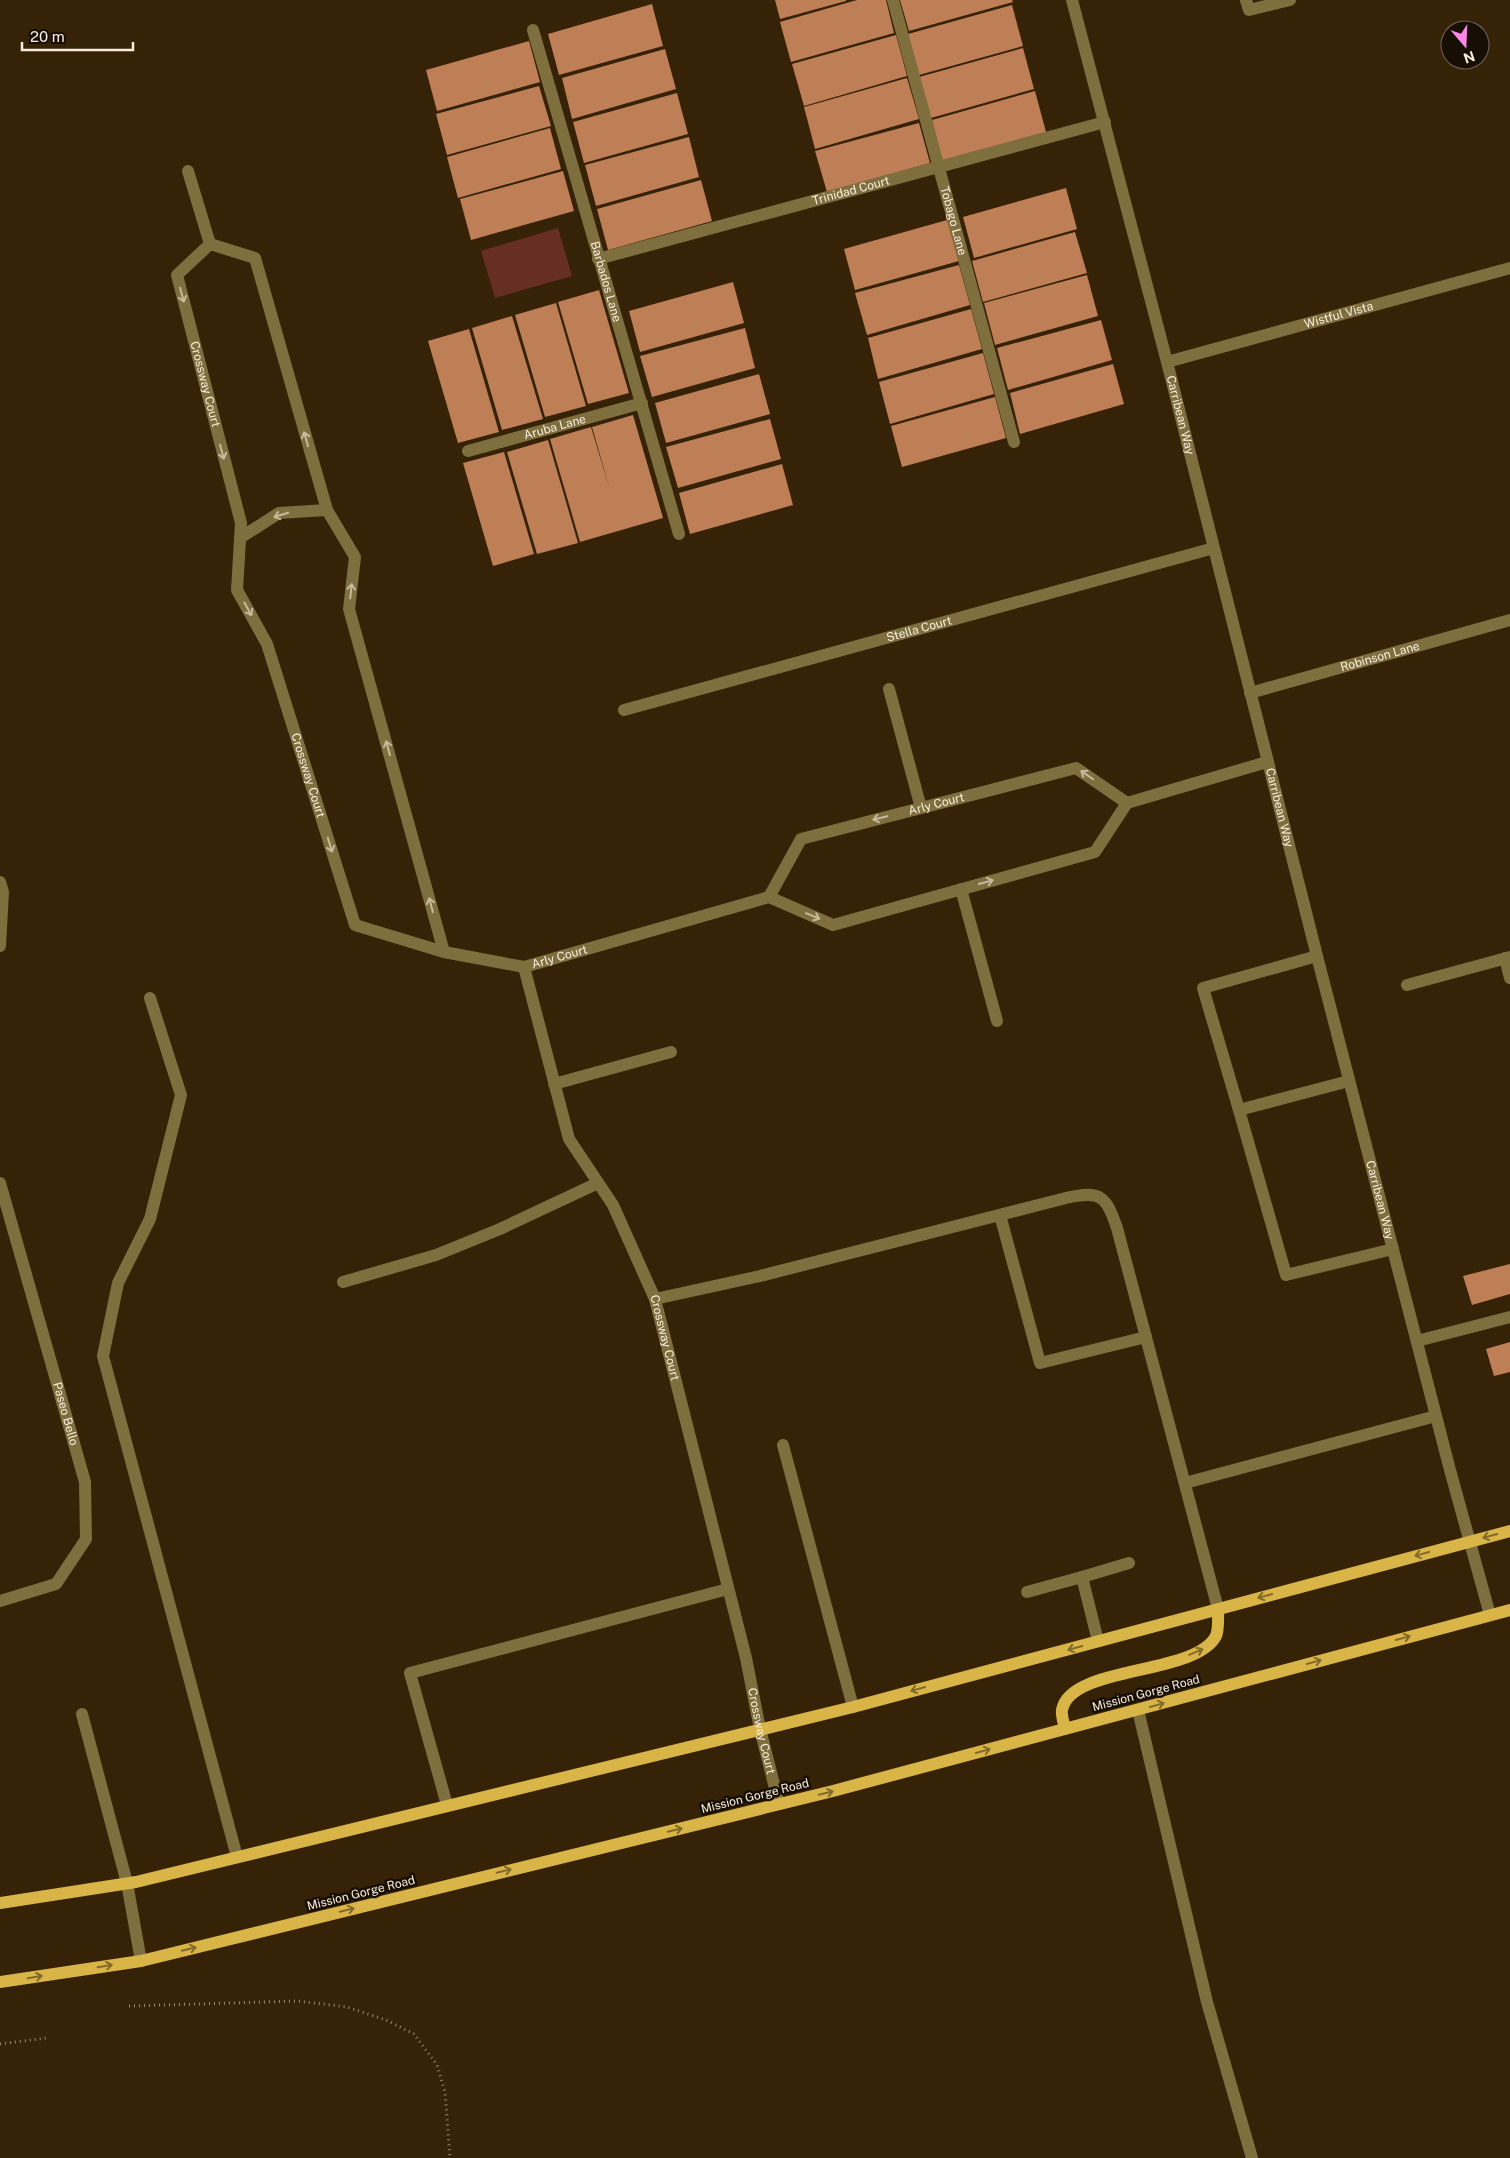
<svg xmlns="http://www.w3.org/2000/svg" width="1510" height="2158" viewBox="0 0 1510 2158" font-family="'Public Sans',sans-serif">
<style>
.green{fill:#672e23}
.building{fill:#be7f57}
.lines{fill:none;stroke-linecap:round;stroke-linejoin:round}
.path{stroke:#988772;stroke-width:3;stroke-dasharray:1 4;stroke-linecap:butt}
.minor{stroke:#7f6e3e;stroke-width:12}
.major{stroke:#d9b547;stroke-width:12}
.oneway{stroke:#c9ba9e}
.oneway2{stroke:#826a29}
.labels{text-anchor:middle;dominant-baseline:central;stroke-width:5;stroke-linejoin:round;paint-order:stroke}
.street-label{font-size:12px;fill:#faedde;stroke:#170e04}
</style>
<rect width="100%" height="100%" fill="#362207"/>
<!-- green -->
<path class="green" d="M 558,228 L 572,276 L 495,298 L 481,251 Z"/>
<!-- building -->
<path class="building" d="M 775,0 L 846,0 L 846,1 L 780,19 Z
M 857,0 L 886,0 L 894,33 L 791,62 L 780,22 Z
M 900,0 L 1012,0 L 1013,2 L 909,31 Z
M 652,4 L 663,46 L 559,75 L 548,34 Z
M 1012,5 L 1023,46 L 919,75 L 908,34 Z
M 896,35 L 907,76 L 804,106 L 792,64 Z
M 529,41 L 540,82 L 437,111 L 426,70 Z
M 1023,48 L 1034,89 L 931,118 L 919,77 Z
M 665,49 L 676,89 L 572,119 L 562,78 Z
M 907,78 L 919,119 L 815,149 L 804,107 Z
M 539,86 L 551,126 L 447,155 L 436,114 Z
M 1035,91 L 1046,132 L 942,161 L 932,120 Z
M 677,93 L 688,134 L 584,163 L 573,122 Z
M 919,123 L 930,163 L 827,192 L 815,151 Z
M 550,128 L 561,169 L 458,198 L 447,157 Z
M 689,137 L 699,177 L 596,206 L 585,165 Z
M 563,171 L 574,211 L 471,240 L 460,199 Z
M 701,180 L 712,221 L 608,250 L 597,209 Z
M 1066,188 L 1077,229 L 974,258 L 963,217 Z
M 947,220 L 959,261 L 855,290 L 844,249 Z
M 1075,232 L 1087,273 L 983,302 L 972,261 Z
M 959,265 L 970,305 L 867,335 L 855,293 Z
M 1087,275 L 1098,316 L 995,345 L 984,303 Z
M 733,282 L 744,323 L 640,352 L 629,311 Z
M 599,290 L 629,393 L 588,404 L 558,302 Z
M 556,303 L 586,406 L 545,417 L 515,315 Z
M 971,309 L 982,349 L 878,379 L 868,338 Z
M 512,316 L 543,419 L 502,430 L 472,328 Z
M 1101,320 L 1112,360 L 1008,390 L 997,348 Z
M 745,328 L 755,368 L 652,397 L 640,356 Z
M 469,329 L 499,432 L 458,443 L 428,341 Z
M 983,353 L 994,394 L 890,424 L 879,382 Z
M 1113,364 L 1124,404 L 1020,434 L 1010,393 Z
M 759,374 L 770,414 L 666,443 L 655,403 Z
M 995,397 L 1006,438 L 902,467 L 891,426 Z
M 633,415 L 663,518 L 580,542 L 550,439 L 591,427 L 610,490 L 592,427 Z
M 770,419 L 781,459 L 678,488 L 666,447 Z
M 548,440 L 578,543 L 537,554 L 507,452 Z
M 504,452 L 534,554 L 493,566 L 463,463 Z
M 782,464 L 793,505 L 690,534 L 679,493 Z
M 1510,1264 L 1510,1294 L 1472,1305 L 1463,1276 Z
M 1510,1342 L 1510,1372 L 1494,1376 L 1486,1349 Z"/>
<g class="lines">
<!-- path -->
<path class="path" d="M 129,2006 L 297,2001 L 347,2007 L 386,2020 L 414,2034 L 437,2065 L 445,2092 L 450,2158
M 0,2044 L 46,2038"/>
<!-- minor -->
<g class="minor">
<path id="s1" d="M 893,0 L 1014,442"/>
<path id="s2" d="M 1072,0 L 1167,362 L 1317,956 L 1450,1470 L 1490,1615"/>
<path d="M 1246,0 L 1249,10 L 1290,0"/>
<path id="s3" d="M 533,30 L 679,534"/>
<path d="M 188,171 L 210,244"/>
<path id="s4" d="M 210,244 L 177,275 L 241,523 L 237,590 L 267,644 L 355,925 L 444,952 L 524,967 L 769,897 L 833,925 L 1095,852 L 1127,803 L 1267,762"/>
<path d="M 210,244 L 255,258 L 327,510 L 355,557 L 349,609 L 444,952"/>
<path id="s5" d="M 598,259 L 1105,122"/>
<path id="s6" d="M 1167,362 L 1510,268"/>
<path id="s7" d="M 468,451 L 642,403"/>
<path d="M 240,538 L 279,513 L 327,510"/>
<path d="M 889,689 L 921,808"/>
<path id="s8" d="M 1250,693 L 1510,620"/>
<path id="s9" d="M 624,710 L 1214,548"/>
<path d="M 0,882 L 3,892 L 0,946"/>
<path d="M 961,889 L 997,1021"/>
<path id="s10" d="M 769,897 L 801,839 L 1076,768 L 1127,803"/>
<path d="M 1505,958 L 1510,978"/>
<path id="s11" d="M 524,967 L 569,1139 L 613,1205 L 655,1299 L 746,1658 L 760,1729 L 779,1804"/>
<path d="M 1407,985 L 1510,957"/>
<path d="M 150,998 L 181,1095 L 150,1219 L 118,1283 L 103,1356 L 237,1857"/>
<path d="M 1349,1081 L 1239,1110 L 1286,1275 L 1393,1249"/>
<path d="M 554,1084 L 671,1052"/>
<path d="M 1239,1110 L 1203,988 L 1317,956"/>
<path id="s12" d="M 0,1183 L 85,1482 L 86,1539 L 56,1584 L 0,1601"/>
<path d="M 1000,1215 L 1040,1363 L 1146,1337"/>
<path d="M 343,1282 L 436,1255 L 500,1229 L 598,1183"/>
<path d="M 655,1299 L 760,1276 L 1066,1198 C 1101,1190 1106,1196 1117,1228 L 1218,1609"/>
<path d="M 1417,1341 L 1510,1317"/>
<path d="M 783,1445 L 853,1707"/>
<path d="M 1185,1483 L 1436,1416"/>
<path d="M 1082,1577 L 1129,1563"/>
<path d="M 1027,1592 L 1082,1577 L 1098,1641"/>
<path d="M 1138,1710 L 1207,2002 L 1252,2158"/>
<path d="M 82,1714 L 127,1883 L 141,1961"/>
<path d="M 447,1805 L 410,1673 L 728,1589"/>
</g>
<!-- major -->
<path class="major" d="M 1065,1729 C 1064,1724 1061,1715 1062,1710 C 1070,1665 1195,1676 1216,1636 C 1219,1629 1218,1616 1218,1609
M 0,1903 L 136,1882 L 853,1707 L 1510,1531
M 0,1982 L 141,1961 L 833,1791 L 1510,1610"/>
</g>
<!-- one-way arrows -->
<defs><path id="oneway-shaft" d="M-6 0H5M1.5-3L5.5 0L1.5 3" fill="none" stroke-width="1.6" stroke-linecap="round" stroke-linejoin="round" transform="scale(1.25)"/></defs>
<g class="oneway">
<use href="#oneway-shaft" transform="translate(182 295) rotate(75)"/>
<use href="#oneway-shaft" transform="translate(306 439) rotate(-106)"/>
<use href="#oneway-shaft" transform="translate(222 452) rotate(75)"/>
<use href="#oneway-shaft" transform="translate(281 515) rotate(163)"/>
<use href="#oneway-shaft" transform="translate(351 591) rotate(-84)"/>
<use href="#oneway-shaft" transform="translate(248 609) rotate(61)"/>
<use href="#oneway-shaft" transform="translate(388 748) rotate(-105)"/>
<use href="#oneway-shaft" transform="translate(1087 775) rotate(-145)"/>
<use href="#oneway-shaft" transform="translate(880 818) rotate(166)"/>
<use href="#oneway-shaft" transform="translate(330 845) rotate(73)"/>
<use href="#oneway-shaft" transform="translate(986 882) rotate(-15)"/>
<use href="#oneway-shaft" transform="translate(431 905) rotate(-105)"/>
<use href="#oneway-shaft" transform="translate(813 916) rotate(23)"/>
</g>
<g class="oneway2">
<use href="#oneway-shaft" transform="translate(1490 1536) rotate(165)"/>
<use href="#oneway-shaft" transform="translate(1422 1554) rotate(165)"/>
<use href="#oneway-shaft" transform="translate(1265 1596) rotate(165)"/>
<use href="#oneway-shaft" transform="translate(1403 1638) rotate(-15)"/>
<use href="#oneway-shaft" transform="translate(1075 1648) rotate(165)"/>
<use href="#oneway-shaft" transform="translate(1196 1652) rotate(-23)"/>
<use href="#oneway-shaft" transform="translate(1314 1662) rotate(-15)"/>
<use href="#oneway-shaft" transform="translate(918 1689) rotate(165)"/>
<use href="#oneway-shaft" transform="translate(1157 1705) rotate(-15)"/>
<use href="#oneway-shaft" transform="translate(983 1751) rotate(-15)"/>
<use href="#oneway-shaft" transform="translate(826 1793) rotate(-13)"/>
<use href="#oneway-shaft" transform="translate(675 1830) rotate(-14)"/>
<use href="#oneway-shaft" transform="translate(504 1871) rotate(-14)"/>
<use href="#oneway-shaft" transform="translate(347 1910) rotate(-14)"/>
<use href="#oneway-shaft" transform="translate(189 1949) rotate(-14)"/>
<use href="#oneway-shaft" transform="translate(105 1966) rotate(-9)"/>
<use href="#oneway-shaft" transform="translate(35 1977) rotate(-9)"/>
</g>
<g class="labels">
<!-- street labels -->
<g class="street-label">
<text stroke="none"><textPath href="#s5" startOffset="262">Trinidad Court</textPath></text>
<text stroke="none"><textPath href="#s1" startOffset="229">Tobago Lane</textPath></text>
<text stroke="none"><textPath href="#s3" startOffset="262">Barbados Lane</textPath></text>
<text stroke="none"><textPath href="#s6" startOffset="178">Wistful Vista</textPath></text>
<text stroke="none"><textPath href="#s4" startOffset="158">Crossway Court</textPath></text>
<text stroke="none"><textPath href="#s2" startOffset="429">Carribean Way</textPath></text>
<text stroke="none"><textPath href="#s7" startOffset="90">Aruba Lane</textPath></text>
<text stroke="none"><textPath href="#s9" startOffset="306">Stella Court</textPath></text>
<text stroke="none"><textPath href="#s8" startOffset="135">Robinson Lane</textPath></text>
<text stroke="none"><textPath href="#s4" startOffset="568">Crossway Court</textPath></text>
<text stroke="none"><textPath href="#s10" startOffset="206">Arly Court</textPath></text>
<text stroke="none"><textPath href="#s2" startOffset="834">Carribean Way</textPath></text>
<text stroke="none"><textPath href="#s4" startOffset="936">Arly Court</textPath></text>
<text stroke="none"><textPath href="#s2" startOffset="1239">Carribean Way</textPath></text>
<text stroke="none"><textPath href="#s11" startOffset="400">Crossway Court</textPath></text>
<text stroke="none"><textPath href="#s12" startOffset="240">Paseo Bello</textPath></text>
<text transform="translate(1146 1693) rotate(-15)">Mission Gorge Road</text>
<text stroke="none"><textPath href="#s11" startOffset="805">Crossway Court</textPath></text>
<text transform="translate(755 1796) rotate(-14)">Mission Gorge Road</text>
<text transform="translate(361 1893) rotate(-14)">Mission Gorge Road</text>
</g>
</g>
<!-- north arrow -->
<g transform="translate(1465 45) rotate(161)"><circle r="24" fill="#170e04" stroke="#72675b"/>
<path d="M0-4L9 19L0 12L-9 19Z" fill="#fb87e6"/>
<text y="-8" font-size="14" font-weight="bold" text-anchor="middle" fill="#faedde">N</text>
</g>
<!-- scale -->
<path d="M22 42v8h111v-8" fill="none" stroke="#faedde" stroke-width="2.5"/>
<text x="30" y="42" font-size="15" fill="#faedde" stroke="#170e04" stroke-width="4" paint-order="stroke">20 m</text>
</svg>
